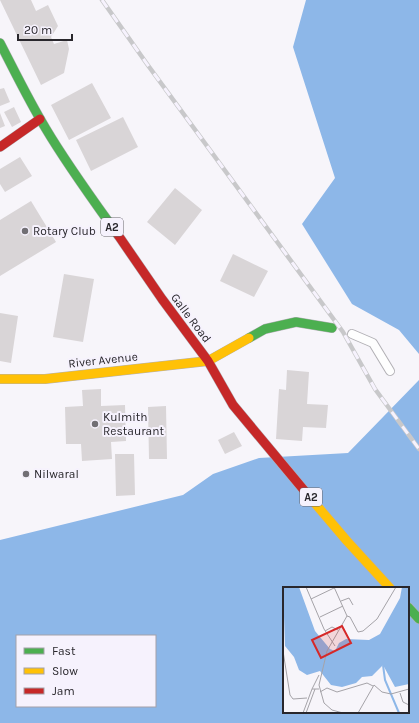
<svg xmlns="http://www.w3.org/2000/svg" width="419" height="723" viewBox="0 0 419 723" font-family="Karla,sans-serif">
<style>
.water{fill:#8db7e8;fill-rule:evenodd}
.building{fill:#d9d5d7}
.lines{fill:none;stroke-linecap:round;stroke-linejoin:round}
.lane-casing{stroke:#b2b0b5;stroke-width:10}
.fast-casing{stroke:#b2b0b5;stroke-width:10}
.slow-casing{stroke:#b2b0b5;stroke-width:10}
.jam-casing{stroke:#b2b0b5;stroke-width:10}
.lane{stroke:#fefefe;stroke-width:8}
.fast{stroke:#4caf50;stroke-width:9}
.slow{stroke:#ffc107;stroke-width:9}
.jam{stroke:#c62828;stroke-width:9}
.rail-casing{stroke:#c8c8ca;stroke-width:4.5}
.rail{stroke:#f6f2fd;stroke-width:3;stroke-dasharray:9;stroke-linecap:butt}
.poi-dot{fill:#716f74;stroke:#f6f2fd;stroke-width:1.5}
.labels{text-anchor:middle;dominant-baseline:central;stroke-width:4;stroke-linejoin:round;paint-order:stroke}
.shield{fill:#f6f2fd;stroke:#66646b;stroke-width:1}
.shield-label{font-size:11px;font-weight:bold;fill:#29272c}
.poi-label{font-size:12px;fill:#29272c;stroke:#f6f2fd;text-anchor:start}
.street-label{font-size:12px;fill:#29272c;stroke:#f6f2fd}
.inset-river{fill:none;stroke:#8db7e8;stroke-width:2}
.inset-road{fill:none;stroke:#a5a3a8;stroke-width:1}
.view{fill:#d62828;fill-opacity:0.15;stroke:#d62828;stroke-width:2}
.inset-edge{fill:none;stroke:#29272c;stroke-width:2}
</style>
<rect width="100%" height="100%" fill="#f7f5fa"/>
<!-- water -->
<path class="water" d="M 306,0 L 419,0 L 419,354 L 399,330 L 352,304 L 302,224 L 335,178 L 293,47 Z
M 419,380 L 419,723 L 0,723 L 0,540 L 183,495 L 213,474 L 259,458 L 348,453 ZM 284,588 L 408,588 L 408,712 L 284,712 ZM 17,636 L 155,636 L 155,706 L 17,706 Z"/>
<!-- building -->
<path class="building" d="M 0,0 L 31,0 L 36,11 L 48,5 L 58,26 L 51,37 L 54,44 L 67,40 L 69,49 L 64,73 L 41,85 Z
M 92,83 L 111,118 L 69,140 L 51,105 Z
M 4,88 L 10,102 L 0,106 L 0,89 Z
M 14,107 L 21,122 L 12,127 L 4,112 Z
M 0,113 L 5,126 L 0,128 Z
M 123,117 L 138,147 L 91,171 L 76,140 Z
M 20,157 L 32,176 L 5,192 L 0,184 L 0,169 Z
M 175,188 L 202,210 L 175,245 L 147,222 Z
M 31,201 L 56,242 L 0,276 L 0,220 Z
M 233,254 L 268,271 L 254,297 L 220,281 Z
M 64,274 L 94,279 L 83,342 L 53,337 Z
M 0,313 L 18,316 L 11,363 L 0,361 Z
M 287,370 L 309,372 L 307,404 L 328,405 L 326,428 L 303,427 L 302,441 L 276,439 L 279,389 L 286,390 Z
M 101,389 L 101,406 L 125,405 L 126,441 L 111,442 L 112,459 L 82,461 L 81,444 L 66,444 L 65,407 L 83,406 L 82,390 Z
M 166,406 L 167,459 L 149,459 L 148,407 Z
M 234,432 L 242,446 L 225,454 L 218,440 Z
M 115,454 L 134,454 L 135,495 L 116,496 Z"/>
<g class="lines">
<defs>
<path id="lane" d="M 352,334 L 373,343 L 390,371"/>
<path id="fast" d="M 0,43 C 15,72 29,101 46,129 C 68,166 93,200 118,235
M 249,338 L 265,329 L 296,322 L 332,328
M 408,607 L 419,619"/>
<path id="slow" d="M 0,379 L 45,379 L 208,361 L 249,338
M 313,501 L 347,541 L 390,588"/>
<path id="jam" d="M 0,147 L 40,119
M 118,235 L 162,299 L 208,361 L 233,405 L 313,501"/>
</defs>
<!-- lane casing -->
<use href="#lane" class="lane-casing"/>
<!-- fast casing -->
<use href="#fast" class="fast-casing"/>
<!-- slow casing -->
<use href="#slow" class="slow-casing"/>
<!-- jam casing -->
<use href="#jam" class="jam-casing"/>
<!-- lane -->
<use href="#lane" class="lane"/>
<!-- fast -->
<use href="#fast" class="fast"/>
<!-- slow -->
<use href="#slow" class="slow"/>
<!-- jam -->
<use href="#jam" class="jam"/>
<defs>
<path id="rail" d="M 102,0 L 147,64 L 343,332 L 375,389 L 419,449"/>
</defs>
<!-- rail casing -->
<use href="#rail" class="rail-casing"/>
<!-- rail -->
<use href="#rail" class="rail"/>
</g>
<!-- markers -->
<g class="poi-dot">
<circle cx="25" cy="231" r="4"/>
<circle cx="95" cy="424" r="4"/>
<circle cx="26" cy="474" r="4"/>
</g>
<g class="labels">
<!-- shield labels -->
<g class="shield">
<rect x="101" y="218" width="22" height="18" rx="3"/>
<rect x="300" y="488" width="22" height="18" rx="3"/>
</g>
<g class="shield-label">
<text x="112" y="227">A2</text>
<text x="311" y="497">A2</text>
</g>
<!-- poi labels -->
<g class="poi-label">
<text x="33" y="231">Rotary Club</text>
<text x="103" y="417">Kulmith<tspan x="103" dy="14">Restaurant</tspan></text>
<text x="34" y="474">Nilwaral</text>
</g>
<!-- street labels -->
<g class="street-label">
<text transform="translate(191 318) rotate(53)">Galle Road</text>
<text transform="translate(103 360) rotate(-6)">River Avenue</text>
</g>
</g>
<!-- overview -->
<g transform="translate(283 587)">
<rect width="126" height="126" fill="#f7f5fa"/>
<path d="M 0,0 L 16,0 L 32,44 L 47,62 L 52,64 L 56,56 L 63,52 L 86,53 L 97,47 L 117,11 L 119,0 L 126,0 L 126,97 L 112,100 L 100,78 L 89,89 L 79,90 L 73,96 L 59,100 L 48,98 L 37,84 L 24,88 L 16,83 L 11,70 L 2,59 Z" fill="#8db7e8"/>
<path class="inset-river" d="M 100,78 L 102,93 L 116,126"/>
<path class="inset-road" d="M 23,0 L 41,42 L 52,59M 51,0 L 64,29 L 44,64 L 36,98 L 41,116 L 49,123 L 60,126M 28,12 L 51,1M 58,14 L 66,11 L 70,18M 64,29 L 67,30 L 75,45 L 80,44 L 94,32 L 113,0M 37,30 L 60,19M 42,44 L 49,40 L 55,43M 0,64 L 7,108 L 10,112 L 24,111M 29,102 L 36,88M 37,105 L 44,101 L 54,105 L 84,96 L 90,99M 117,106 L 120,115 L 126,118M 20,126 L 29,102 L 36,102M 23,126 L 32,102M 75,126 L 91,98 L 99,105 L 108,107 L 126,102"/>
<path class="view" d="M 59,39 L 68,56 L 38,71 L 29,53 Z"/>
<rect width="126" height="126" class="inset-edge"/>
</g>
<!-- legend -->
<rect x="16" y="635" width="140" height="72" fill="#f6f2fd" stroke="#a4a1a9"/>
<rect x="24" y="648" width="20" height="6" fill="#4caf50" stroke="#a4a1a9"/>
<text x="52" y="655" font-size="12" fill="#29272c">Fast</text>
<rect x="24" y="668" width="20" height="6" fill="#ffc107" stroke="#a4a1a9"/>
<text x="52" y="675" font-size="12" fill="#29272c">Slow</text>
<rect x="24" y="688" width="20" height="6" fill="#c62828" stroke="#a4a1a9"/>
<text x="52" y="695" font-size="12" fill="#29272c">Jam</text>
<!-- scale -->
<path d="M18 34v6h54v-6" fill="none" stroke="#29272c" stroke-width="2"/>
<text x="24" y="34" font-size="12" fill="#29272c" stroke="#f6f2fd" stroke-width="3" paint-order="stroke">20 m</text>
</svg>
